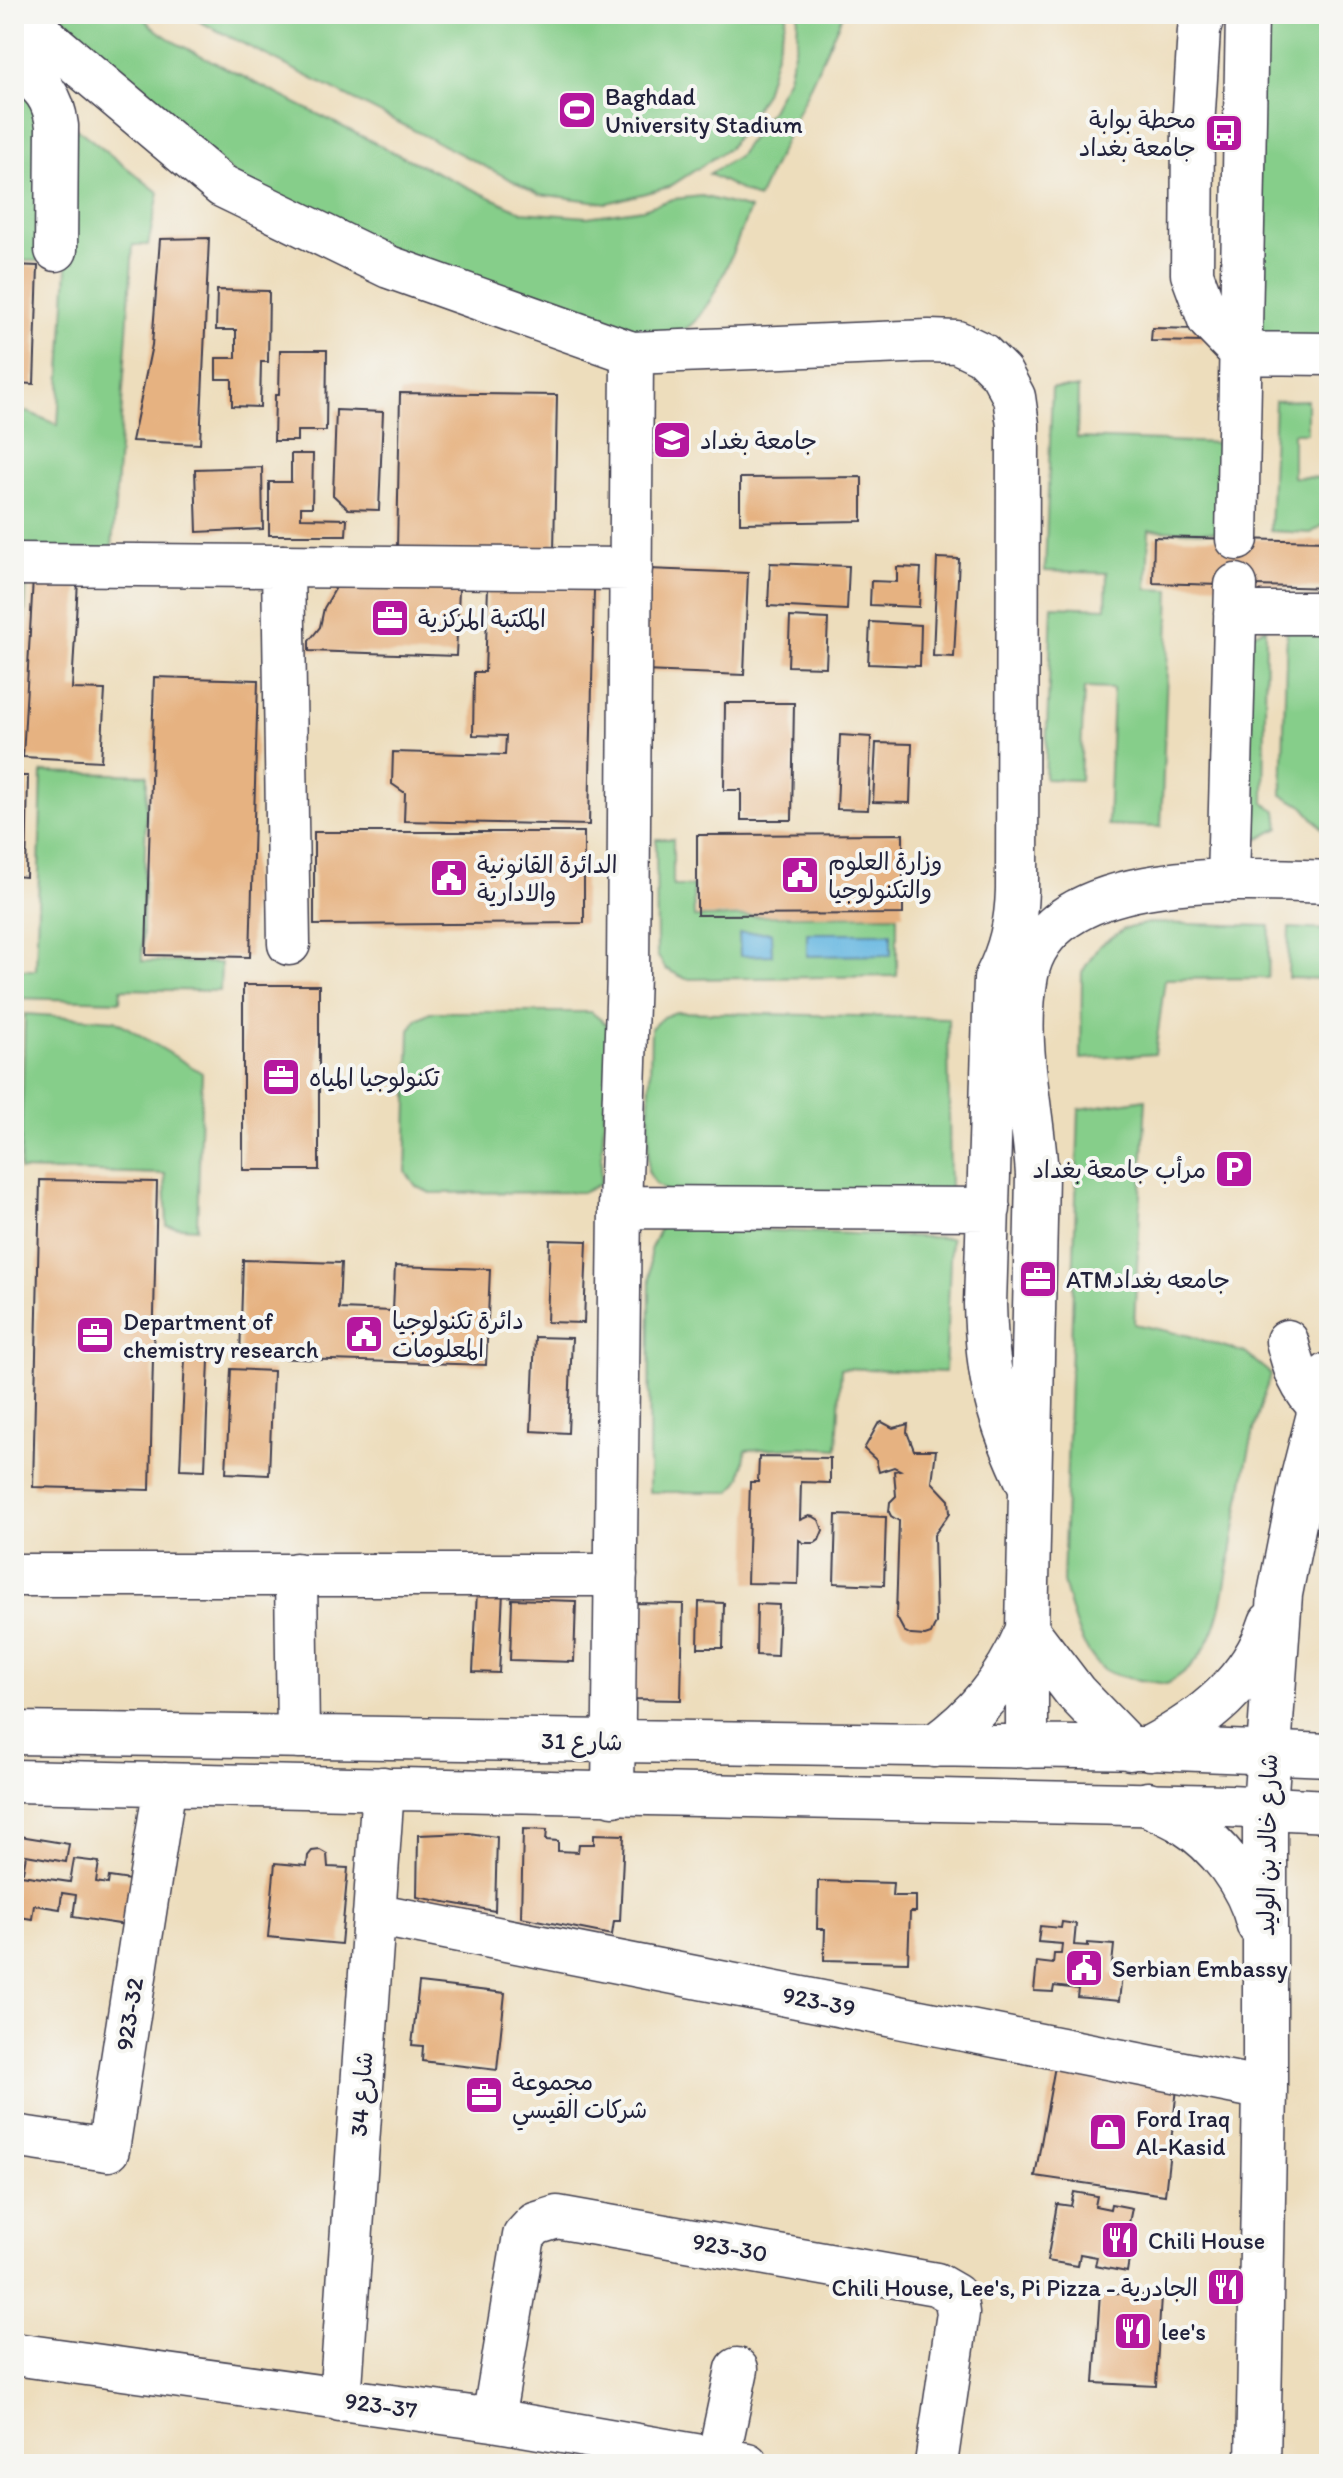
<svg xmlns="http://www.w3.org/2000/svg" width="1343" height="2478" viewBox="0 0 1343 2478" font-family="Itim,'Playpen Sans Arabic',sans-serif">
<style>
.green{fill:#86ce8a;stroke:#547862;stroke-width:2}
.water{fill:#66b7e1;stroke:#446c8e;stroke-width:2}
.building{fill:#e6b281}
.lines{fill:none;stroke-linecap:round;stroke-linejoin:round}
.minor-casing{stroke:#403e4e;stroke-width:45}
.major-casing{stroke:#403e4e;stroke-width:47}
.minor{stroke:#fff;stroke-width:42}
.major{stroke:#fff;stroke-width:44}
.labels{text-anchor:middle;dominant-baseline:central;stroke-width:8;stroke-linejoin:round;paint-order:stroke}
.poi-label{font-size:24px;fill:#22223b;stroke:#f6f6f2;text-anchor:start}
.street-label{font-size:24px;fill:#22223b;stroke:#f6f6f2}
</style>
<rect width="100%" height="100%" fill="#f6f6f2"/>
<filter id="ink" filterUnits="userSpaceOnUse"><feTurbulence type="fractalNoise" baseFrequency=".0125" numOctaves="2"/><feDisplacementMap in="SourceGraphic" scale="16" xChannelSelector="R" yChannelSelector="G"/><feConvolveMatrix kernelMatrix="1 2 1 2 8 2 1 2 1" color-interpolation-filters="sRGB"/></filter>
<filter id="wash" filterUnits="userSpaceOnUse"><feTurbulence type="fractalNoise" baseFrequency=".006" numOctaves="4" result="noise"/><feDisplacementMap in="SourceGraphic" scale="32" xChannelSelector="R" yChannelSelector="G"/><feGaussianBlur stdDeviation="1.8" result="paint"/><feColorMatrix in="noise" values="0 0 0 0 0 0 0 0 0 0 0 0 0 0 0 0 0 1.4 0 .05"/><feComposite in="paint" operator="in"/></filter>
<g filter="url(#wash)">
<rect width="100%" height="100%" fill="#edddbc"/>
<!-- green -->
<path class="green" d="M 60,14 L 141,14 L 151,26 L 174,42 L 395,153 L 522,212 L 587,217 L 643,209 L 673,199 L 702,196 L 750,209 C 737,239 713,314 685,329 C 663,340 639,334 617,330 L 393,254 L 244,184 Z
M 185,14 L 787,14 L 765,93 L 729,148 L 669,187 L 607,203 L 539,194 Z
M 798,14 L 843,14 L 758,199 L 709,174 L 738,156 L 770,112 L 788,77 L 797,39 Z
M 1260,14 L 1329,14 L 1329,342 L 1254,338 Z
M 14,78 L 42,102 L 39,261 L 14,261 Z
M 75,127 L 159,193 L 148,245 L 133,245 L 112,549 L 14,550 L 14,411 L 28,412 L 58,425 Z
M 1052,388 L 1078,388 L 1077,438 L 1221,443 L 1218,532 L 1149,530 L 1147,589 L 1170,590 L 1161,827 L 1108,825 L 1113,689 L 1084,688 L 1080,780 L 1045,779 L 1052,606 L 1106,608 L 1107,573 L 1045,571 Z
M 1307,400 L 1307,433 L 1293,433 L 1293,477 L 1329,478 L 1329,521 L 1311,533 L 1270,531 L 1275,401 Z
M 1322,402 L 1329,403 L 1329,434 L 1320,433 Z
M 14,577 L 27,577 L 17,761 L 14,761 Z
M 1287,626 L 1329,627 L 1329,836 L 1303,806 L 1282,795 Z
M 1266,628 L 1264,803 L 1277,811 L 1279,828 L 1259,839 L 1239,837 L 1245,637 Z
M 42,772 L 147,775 L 142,961 L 221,963 L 220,991 L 121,989 L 120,1001 L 14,998 L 14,970 L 36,970 Z
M 656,839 L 673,839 L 673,886 L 693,886 L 694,917 L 897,915 L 897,976 L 686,979 L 666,969 L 657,955 Z
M 1149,923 L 1270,926 L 1268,978 L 1165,979 L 1155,1054 L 1081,1059 L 1082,972 L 1099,946 L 1124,929 Z
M 1289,928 L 1329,930 L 1329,979 L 1288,978 Z
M 430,1012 L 591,1012 L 610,1027 L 600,1184 L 584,1192 L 430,1193 L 416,1186 L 406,1172 L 410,1030 L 417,1019 Z
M 676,1012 L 948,1018 L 950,1197 L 669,1193 L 655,1184 L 648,1171 L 651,1028 L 663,1017 Z
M 25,1014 L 115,1020 L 202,1073 L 197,1228 L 167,1226 L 165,1174 L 20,1170 Z
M 1146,1099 L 1134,1324 L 1190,1336 L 1245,1353 L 1271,1374 C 1249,1433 1241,1496 1230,1559 C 1225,1583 1222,1613 1211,1636 C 1200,1660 1189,1670 1167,1684 C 1149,1681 1114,1679 1101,1667 C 1078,1646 1071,1611 1063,1582 L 1079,1109 Z
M 661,1226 L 951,1238 L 945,1372 L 841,1368 L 837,1449 L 801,1447 L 746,1450 L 741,1478 L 731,1492 L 649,1492 L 650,1250 Z"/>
<!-- water -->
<path class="water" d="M 771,932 L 772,955 L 740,956 L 739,933 Z
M 807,933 L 891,933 L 891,955 L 807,956 Z"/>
<g id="blocks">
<!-- building -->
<path class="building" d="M 209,238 L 200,444 L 132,441 L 152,345 L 160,239 Z
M 14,265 L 38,266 L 34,384 L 14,383 Z
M 217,290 L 269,291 L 268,362 L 261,362 L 260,407 L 232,406 L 232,379 L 216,379 L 216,358 L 236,358 L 236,330 L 216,330 Z
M 1152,328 L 1203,329 L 1203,342 L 1151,341 Z
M 280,350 L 327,350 L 326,431 L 297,431 L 297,441 L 274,441 L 275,395 L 279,395 Z
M 400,393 L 557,395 L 554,552 L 397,550 Z
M 336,410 L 383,412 L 379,510 L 348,509 L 333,495 Z
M 291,454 L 313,454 L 312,507 L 301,507 L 301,518 L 347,519 L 346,535 L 269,535 L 269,482 L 291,482 Z
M 262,467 L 263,529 L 197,532 L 195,469 Z
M 862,477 L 862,521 L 740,523 L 740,478 Z
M 1154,537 L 1329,541 L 1329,588 L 1153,583 Z
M 937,558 L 959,559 L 954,657 L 933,656 Z
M 770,563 L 849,566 L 847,610 L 768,606 Z
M 897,567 L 921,568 L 919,607 L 870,605 L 871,581 L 897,582 Z
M 648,569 L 748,573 L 744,675 L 644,671 Z
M 33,578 L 78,581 L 72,689 L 105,690 L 101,761 L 23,757 Z
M 338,584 L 459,589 L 456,656 L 309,651 L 309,641 L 320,627 L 324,608 Z
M 488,587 L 594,589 L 589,825 L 404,821 L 405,793 L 392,784 L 393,752 L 505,755 L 506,736 L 473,735 L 474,672 L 485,672 Z
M 790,617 L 828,619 L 826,667 L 788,666 Z
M 870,622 L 921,625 L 920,666 L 868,664 Z
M 154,677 L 258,680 L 250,957 L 146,955 Z
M 725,703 L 794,703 L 792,820 L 741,820 L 741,790 L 724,790 Z
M 840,735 L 871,737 L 868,810 L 837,809 Z
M 876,743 L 912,744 L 910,803 L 873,802 Z
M 14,776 L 28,776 L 26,877 L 14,876 Z
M 314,832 L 584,832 L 584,923 L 314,925 Z
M 903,834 L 903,914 L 697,915 L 697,835 Z
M 243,985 L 319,985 L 319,1170 L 243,1170 Z
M 40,1180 L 157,1182 L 150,1490 L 33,1487 Z
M 550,1240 L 587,1241 L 584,1323 L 547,1322 Z
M 243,1260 L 341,1263 L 339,1309 L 393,1311 L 395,1266 L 490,1269 L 486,1365 L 240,1357 Z
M 535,1337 L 572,1338 L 568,1433 L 531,1431 Z
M 185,1358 L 209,1359 L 205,1470 L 180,1469 Z
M 231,1369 L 273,1371 L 269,1475 L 226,1473 Z
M 882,1422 L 893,1428 L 908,1424 L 907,1432 L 914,1450 L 936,1450 L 932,1482 L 949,1500 L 950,1513 L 934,1535 L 936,1623 L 931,1634 L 925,1636 L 911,1635 L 904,1631 L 896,1616 L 899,1521 L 891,1516 L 889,1512 L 890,1502 L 896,1496 L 894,1471 L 900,1470 L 894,1467 L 879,1472 L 876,1460 L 864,1449 L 878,1424 Z
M 759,1457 L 830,1458 L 830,1483 L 801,1482 L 800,1520 L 809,1516 L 814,1517 L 819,1520 L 823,1530 L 819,1540 L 815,1543 L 804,1543 L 799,1540 L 798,1584 L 747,1583 L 750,1482 L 758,1482 Z
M 836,1515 L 886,1517 L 884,1585 L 834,1583 Z
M 477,1591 L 503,1592 L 499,1673 L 473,1672 Z
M 512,1599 L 576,1601 L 574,1662 L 510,1660 Z
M 699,1602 L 724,1603 L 723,1648 L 698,1648 Z
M 631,1603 L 683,1604 L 681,1700 L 628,1699 Z
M 757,1604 L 779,1605 L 777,1656 L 756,1655 Z
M 523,1829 L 547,1830 L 546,1840 L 558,1841 L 558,1851 L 578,1852 L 579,1844 L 594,1844 L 594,1834 L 624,1835 L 620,1921 L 614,1921 L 612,1935 L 521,1917 Z
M 469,1833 L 497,1837 L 495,1911 L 417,1897 L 418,1835 Z
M 14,1835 L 69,1844 L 66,1862 L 26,1855 L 23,1872 L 14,1871 Z
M 320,1850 L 327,1854 L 328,1867 L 348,1868 L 341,1944 L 268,1937 L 275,1863 L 307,1866 L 308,1856 L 312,1851 Z
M 74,1859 L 99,1862 L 96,1882 L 108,1884 L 109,1877 L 130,1880 L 126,1925 L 73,1917 L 76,1895 L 62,1893 L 60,1909 L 34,1905 L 32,1919 L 14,1916 L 14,1874 L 70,1882 Z
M 818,1881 L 893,1883 L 892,1896 L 916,1896 L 916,1912 L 910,1912 L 908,1962 L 824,1960 L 825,1929 L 817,1929 Z
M 1062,1922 L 1076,1924 L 1074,1945 L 1088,1946 L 1088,1943 L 1114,1945 L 1111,1974 L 1122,1975 L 1119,2001 L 1077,1997 L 1078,1989 L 1054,1986 L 1053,1992 L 1034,1991 L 1037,1962 L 1053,1964 L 1054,1954 L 1061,1954 L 1062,1944 L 1038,1942 L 1040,1926 L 1061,1928 Z
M 419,1983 L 505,1993 L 497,2070 L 422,2061 L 423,2046 L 412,2045 Z
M 1055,2066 L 1177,2088 L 1165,2195 L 1035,2176 Z
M 1074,2192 L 1097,2196 L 1095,2206 L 1110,2209 L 1111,2204 L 1132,2208 L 1127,2233 L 1133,2234 L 1127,2272 L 1095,2266 L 1097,2257 L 1080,2254 L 1078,2266 L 1047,2261 L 1057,2204 L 1071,2206 Z
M 1100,2292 L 1161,2296 L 1156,2386 L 1094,2383 Z"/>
</g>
</g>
<g filter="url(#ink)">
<use href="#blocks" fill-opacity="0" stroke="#403e4e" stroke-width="2"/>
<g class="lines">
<defs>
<path id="minor" d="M 18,14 L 222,186 L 389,267 L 632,353 L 929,341 L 957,342 L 982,354 L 1001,373 L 1014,397 L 1018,425 L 1017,890 C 1016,923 1010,950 995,979 L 985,1304 C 987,1379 997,1420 1030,1488
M 1204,14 L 1199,30 L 1193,127 L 1192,274 L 1209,320 L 1241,353 L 1329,354
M 14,64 C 39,84 53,92 57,126 L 56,250
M 1237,539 L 1247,14
M 14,564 L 631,569
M 283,566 L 289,944
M 1235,613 L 1329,613
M 1228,881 L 1236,585
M 620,1207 L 989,1209
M 1287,1341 C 1294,1369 1300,1388 1321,1408
M 296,1574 L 298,1737
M 14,1575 L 616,1575
M 1027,1629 L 1075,1692 L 1130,1749
M 14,1733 L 1150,1748 L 1329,1755
M 934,1746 C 975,1716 1005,1681 1025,1634
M 1027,1747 L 1027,1629 L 1037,1175 C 1033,1106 1014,1045 1027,975 C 1047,866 1247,879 1329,882
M 14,1781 C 419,1790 824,1798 1229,1806 L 1329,1811
M 613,1795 L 620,1207 L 628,975 L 632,353
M 374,1914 L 1265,2089
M 14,2136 L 108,2150 L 165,1784
M 14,2354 L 493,2420 L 747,2464
M 340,2400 L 383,1788
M 493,2420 L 524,2236 L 535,2224 L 557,2217 L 936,2284 L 955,2295 L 958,2313 L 936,2464
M 718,2459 L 737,2369"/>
<path id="major" d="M 1150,1748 C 1203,1720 1252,1682 1271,1623
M 1148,1804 C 1160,1810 1172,1815 1182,1821 C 1219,1844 1248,1883 1259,1925
M 1258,2464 L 1265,2089 L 1265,1807 L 1280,1594 L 1303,1477 L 1329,1375"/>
</defs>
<!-- minor casing -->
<use href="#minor" class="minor-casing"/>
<!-- major casing -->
<use href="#major" class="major-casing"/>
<!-- minor -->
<use href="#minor" class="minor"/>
<!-- major -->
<use href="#major" class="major"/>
</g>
</g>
<!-- icons -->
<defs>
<symbol id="stadium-square" viewBox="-11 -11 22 22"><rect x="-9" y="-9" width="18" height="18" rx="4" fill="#b5179e" stroke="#f6f6f2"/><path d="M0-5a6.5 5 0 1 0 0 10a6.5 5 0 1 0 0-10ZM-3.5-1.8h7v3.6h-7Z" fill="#fff"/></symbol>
<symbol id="bus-square" viewBox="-11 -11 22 22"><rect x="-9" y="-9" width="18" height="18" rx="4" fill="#b5179e" stroke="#f6f6f2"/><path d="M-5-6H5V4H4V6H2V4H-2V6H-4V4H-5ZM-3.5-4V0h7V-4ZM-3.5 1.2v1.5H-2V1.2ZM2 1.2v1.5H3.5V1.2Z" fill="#fff"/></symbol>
<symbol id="university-square" viewBox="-11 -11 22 22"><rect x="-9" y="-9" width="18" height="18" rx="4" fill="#b5179e" stroke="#f6f6f2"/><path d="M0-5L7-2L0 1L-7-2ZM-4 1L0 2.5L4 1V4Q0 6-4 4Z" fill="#fff"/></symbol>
<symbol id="office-square" viewBox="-11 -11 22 22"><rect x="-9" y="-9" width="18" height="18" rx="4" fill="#b5179e" stroke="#f6f6f2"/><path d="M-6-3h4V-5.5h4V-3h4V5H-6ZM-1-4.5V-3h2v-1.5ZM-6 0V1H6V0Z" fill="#fff"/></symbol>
<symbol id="civic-square" viewBox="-11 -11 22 22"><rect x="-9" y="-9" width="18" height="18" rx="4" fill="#b5179e" stroke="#f6f6f2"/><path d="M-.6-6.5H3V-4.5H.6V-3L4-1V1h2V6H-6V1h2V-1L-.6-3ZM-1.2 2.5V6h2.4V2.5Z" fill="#fff"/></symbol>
<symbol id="parking-square" viewBox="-11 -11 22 22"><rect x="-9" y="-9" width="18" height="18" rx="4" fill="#b5179e" stroke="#f6f6f2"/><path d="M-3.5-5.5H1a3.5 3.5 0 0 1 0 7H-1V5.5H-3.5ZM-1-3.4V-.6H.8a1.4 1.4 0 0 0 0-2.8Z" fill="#fff"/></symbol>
<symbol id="shop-square" viewBox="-11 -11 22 22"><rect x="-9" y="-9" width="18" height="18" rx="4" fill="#b5179e" stroke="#f6f6f2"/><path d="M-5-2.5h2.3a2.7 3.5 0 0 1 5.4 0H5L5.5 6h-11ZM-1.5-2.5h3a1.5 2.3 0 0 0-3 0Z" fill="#fff"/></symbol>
<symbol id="restaurant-square" viewBox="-11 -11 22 22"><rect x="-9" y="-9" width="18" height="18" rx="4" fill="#b5179e" stroke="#f6f6f2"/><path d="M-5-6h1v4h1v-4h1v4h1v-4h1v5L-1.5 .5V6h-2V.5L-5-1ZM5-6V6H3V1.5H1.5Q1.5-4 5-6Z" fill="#fff"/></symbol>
</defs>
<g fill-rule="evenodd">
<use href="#stadium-square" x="555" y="88" width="44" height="44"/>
<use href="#bus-square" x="1202" y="111" width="44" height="44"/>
<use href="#university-square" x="650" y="418" width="44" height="44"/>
<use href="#office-square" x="368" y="596" width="44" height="44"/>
<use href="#civic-square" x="778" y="853" width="44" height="44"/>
<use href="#civic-square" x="427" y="856" width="44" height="44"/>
<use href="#office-square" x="259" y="1055" width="44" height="44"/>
<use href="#parking-square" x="1212" y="1147" width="44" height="44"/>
<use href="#office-square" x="1016" y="1257" width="44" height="44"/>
<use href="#civic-square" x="342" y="1312" width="44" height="44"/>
<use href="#office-square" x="73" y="1313" width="44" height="44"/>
<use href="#civic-square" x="1062" y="1946" width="44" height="44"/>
<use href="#office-square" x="462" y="2073" width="44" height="44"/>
<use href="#shop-square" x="1086" y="2110" width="44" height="44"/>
<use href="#restaurant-square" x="1098" y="2218" width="44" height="44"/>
<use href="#restaurant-square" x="1204" y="2265" width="44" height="44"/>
<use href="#restaurant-square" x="1111" y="2309" width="44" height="44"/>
</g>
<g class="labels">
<!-- poi labels -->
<g class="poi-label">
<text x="605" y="96">Baghdad<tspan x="605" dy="28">University Stadium</tspan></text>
<text x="1196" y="119" text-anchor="end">محطة بوابة<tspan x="1196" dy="28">جامعة بغداد</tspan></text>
<text x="700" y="440">جامعة بغداد</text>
<text x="418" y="618">المكتبة المركزية</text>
<text x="828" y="861">وزارة العلوم<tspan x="828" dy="28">والتكنولوجيا</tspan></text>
<text x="477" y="864">الدائرة القانونية<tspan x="477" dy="28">والادارية</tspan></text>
<text x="309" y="1077">تكنولوجيا المياه</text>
<text x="1206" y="1169" text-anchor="end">مرأب جامعة بغداد</text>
<text x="1066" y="1279">ATMجامعه بغداد</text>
<text x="392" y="1320">دائرة تكنولوجيا<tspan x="392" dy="28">المعلومات</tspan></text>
<text x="123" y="1321">Department of<tspan x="123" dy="28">chemistry research</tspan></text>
<text x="1112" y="1968">Serbian Embassy</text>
<text x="512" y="2081">مجموعة<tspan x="512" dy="28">شركات القيسي</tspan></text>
<text x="1136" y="2118">Ford Iraq<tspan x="1136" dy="28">Al-Kasid</tspan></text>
<text x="1148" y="2240">Chili House</text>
<text x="1198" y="2287" text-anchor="end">Chili House, Lee's, Pi Pizza - الجادرية</text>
<text x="1161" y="2331">lee's</text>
</g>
<!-- street labels -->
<g class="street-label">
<text transform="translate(582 1741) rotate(1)">شارع 31</text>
<text transform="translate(1267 1845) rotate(-89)">شارع خالد بن الوليد</text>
<text transform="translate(819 2001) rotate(11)">923-39</text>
<text transform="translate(129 2014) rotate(-81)">923-32</text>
<text transform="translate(361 2094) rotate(-86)">شارع 34</text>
<text transform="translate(730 2247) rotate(10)">923-30</text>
<text transform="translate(381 2405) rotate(8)">923-37</text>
</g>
</g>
<!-- margin -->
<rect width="1343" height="2478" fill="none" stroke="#f6f6f2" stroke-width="48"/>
</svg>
